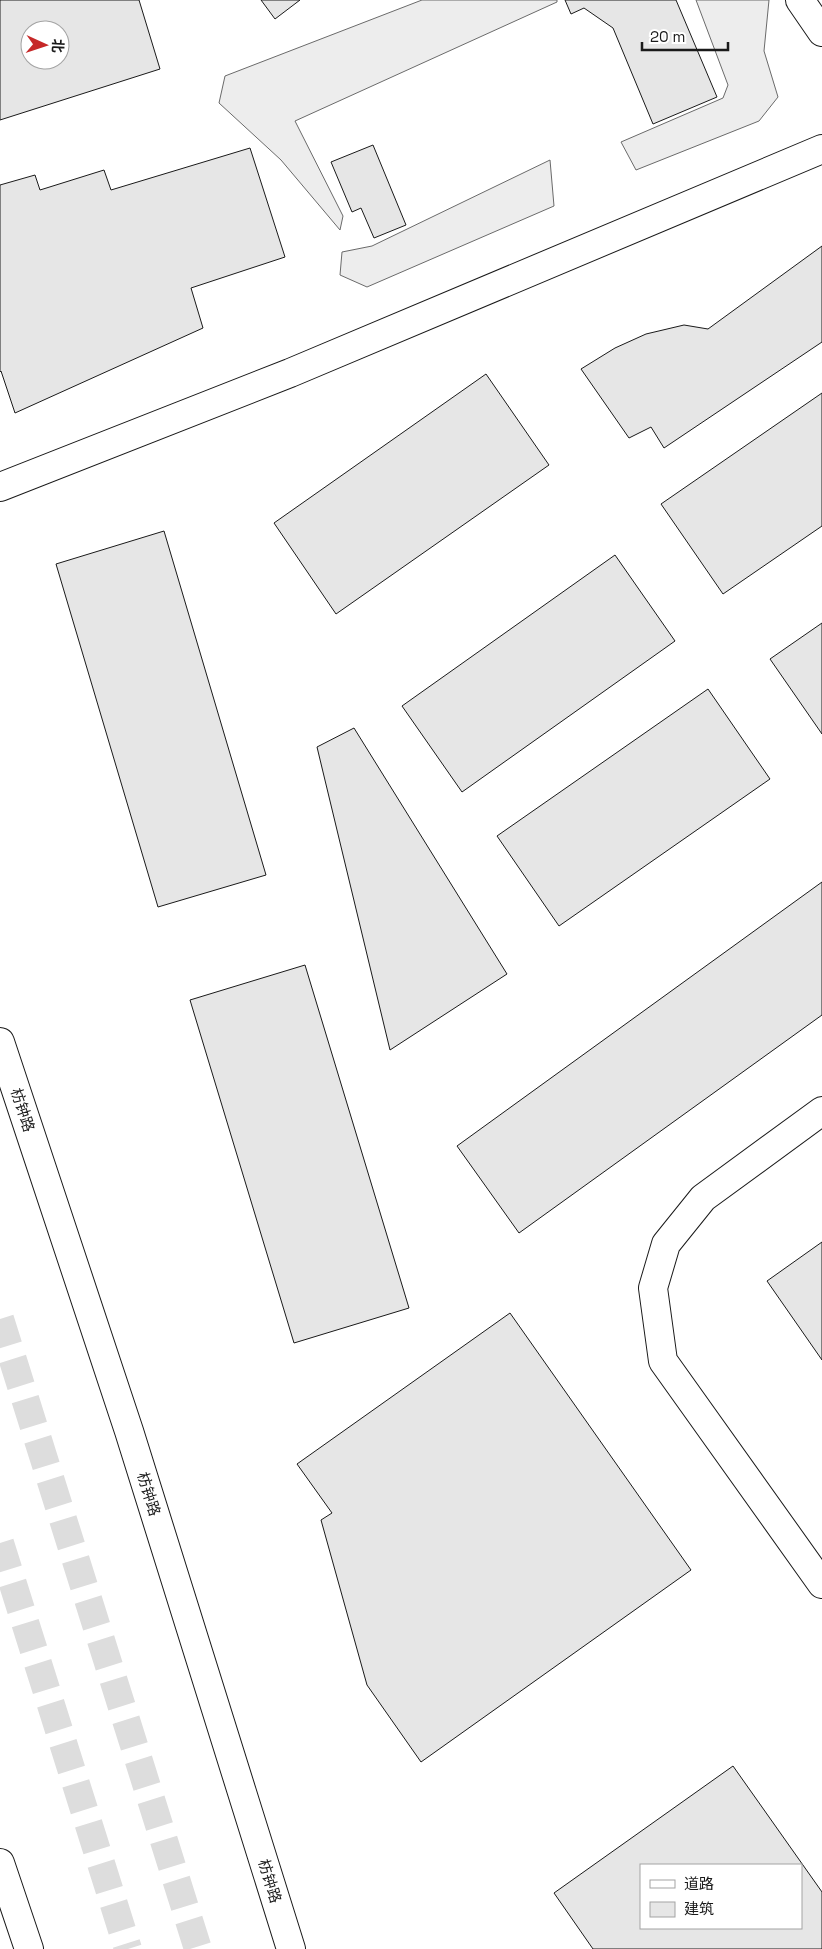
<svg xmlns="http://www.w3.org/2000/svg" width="822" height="1949" viewBox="0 0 822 1949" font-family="'Space Grotesk','Noto Sans SC',sans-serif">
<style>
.built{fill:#ededed;stroke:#6a6a6a}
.building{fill:#e6e6e6;stroke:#1a1a1a;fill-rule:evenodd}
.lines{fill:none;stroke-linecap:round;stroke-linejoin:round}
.highway-tunnel{stroke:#ddd;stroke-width:28;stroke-dasharray:28 14;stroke-linecap:butt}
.minor-casing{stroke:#1a1a1a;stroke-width:30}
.major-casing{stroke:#1a1a1a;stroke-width:30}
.highway-casing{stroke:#1a1a1a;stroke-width:30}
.minor{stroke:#fff;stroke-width:28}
.major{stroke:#fff;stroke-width:28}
.highway{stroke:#fff;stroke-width:28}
.labels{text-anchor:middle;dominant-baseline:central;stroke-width:4;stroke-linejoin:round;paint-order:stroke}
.street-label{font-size:15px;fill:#1a1a1a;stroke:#fff}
</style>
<rect width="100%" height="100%" fill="#fff"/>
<!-- built -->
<path class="built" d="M 422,0 L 557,0 L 557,2 L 295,121 L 343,216 L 340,230 L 281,160 L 219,103 L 225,76 Z
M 696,0 L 769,0 L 764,51 L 778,97 L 759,121 L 636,170 L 621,142 L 723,98 L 728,85 Z
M 550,160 L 554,206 L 367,287 L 340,275 L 342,252 L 372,246 Z"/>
<!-- building -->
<path class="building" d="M 0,0 L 139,0 L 160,69 L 0,120 ZM 30,30 L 60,30 L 60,60 L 30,60 Z
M 261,0 L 300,0 L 275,19 Z
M 565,0 L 676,0 L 717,97 L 653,124 L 613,28 L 584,8 L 571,14 Z
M 373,145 L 406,225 L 374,238 L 361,208 L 352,212 L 331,162 Z
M 250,148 L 285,257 L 191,288 L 203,328 L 15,413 L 1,371 L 0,372 L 0,185 L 35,175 L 40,190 L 104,170 L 111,190 Z
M 822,246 L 822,342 L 664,448 L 651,427 L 629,438 L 581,369 L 615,348 L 646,334 L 684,325 L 708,329 Z
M 486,374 L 549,465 L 336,614 L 274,523 Z
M 822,393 L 822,526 L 723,594 L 661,504 Z
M 164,531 L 266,875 L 158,907 L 56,564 Z
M 615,555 L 675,641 L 462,792 L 402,706 Z
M 822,623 L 822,734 L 770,659 Z
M 708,689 L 770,779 L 559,926 L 497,836 Z
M 354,728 L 507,974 L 390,1050 L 317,747 Z
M 822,882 L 822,1015 L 519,1233 L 457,1146 Z
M 305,965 L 409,1308 L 294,1343 L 190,1000 Z
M 822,1242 L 822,1360 L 767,1281 Z
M 510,1313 L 691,1570 L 421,1762 L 367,1685 L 321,1520 L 332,1513 L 297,1464 Z
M 733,1766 L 822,1892 L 822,1949 L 593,1949 L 554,1893 ZM 641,1865 L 801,1865 L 801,1928 L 641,1928 Z"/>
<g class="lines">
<!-- highway-tunnel -->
<path class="highway-tunnel" d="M 0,1319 L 198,1949
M 0,1543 L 128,1949"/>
<defs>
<path id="minor" d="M 822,1111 L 703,1198 L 666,1244 L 653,1288 L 663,1361 L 822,1584"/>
<path id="major" d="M 800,0 L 822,32
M 0,487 L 290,373 L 822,149"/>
<path id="highway" d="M 0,1042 L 129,1431 L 291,1949
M 0,1863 L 29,1949"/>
</defs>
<!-- minor casing -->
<use href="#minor" class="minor-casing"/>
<!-- major casing -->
<use href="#major" class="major-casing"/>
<!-- highway casing -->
<use href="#highway" class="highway-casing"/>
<!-- minor -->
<use href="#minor" class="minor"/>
<!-- major -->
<use href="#major" class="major"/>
<!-- highway -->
<use href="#highway" class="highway"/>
</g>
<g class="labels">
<!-- street labels -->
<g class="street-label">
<text transform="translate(23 1110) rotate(72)">枋钟路</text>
<text transform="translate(149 1494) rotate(73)">枋钟路</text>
<text transform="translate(270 1881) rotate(73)">枋钟路</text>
</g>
</g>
<!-- legend -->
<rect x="640" y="1864" width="162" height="65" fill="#ffffff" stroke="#a3a3a3"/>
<rect x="650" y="1880" width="25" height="8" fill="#ffffff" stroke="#a3a3a3"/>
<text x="684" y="1889" font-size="15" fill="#1a1a1a">道路</text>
<rect x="650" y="1902" width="25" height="15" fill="#e6e6e6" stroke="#a3a3a3"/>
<text x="684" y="1914" font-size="15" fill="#1a1a1a">建筑</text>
<!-- north arrow -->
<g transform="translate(45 45) rotate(93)"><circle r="24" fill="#ffffff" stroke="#a3a3a3"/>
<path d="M0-4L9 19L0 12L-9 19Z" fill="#c62828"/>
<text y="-8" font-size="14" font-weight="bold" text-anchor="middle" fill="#1a1a1a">北</text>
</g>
<!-- scale -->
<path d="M642 42v8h86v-8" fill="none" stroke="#1a1a1a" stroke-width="2.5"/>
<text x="650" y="42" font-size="15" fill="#1a1a1a" stroke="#ffffff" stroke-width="4" paint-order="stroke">20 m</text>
</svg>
